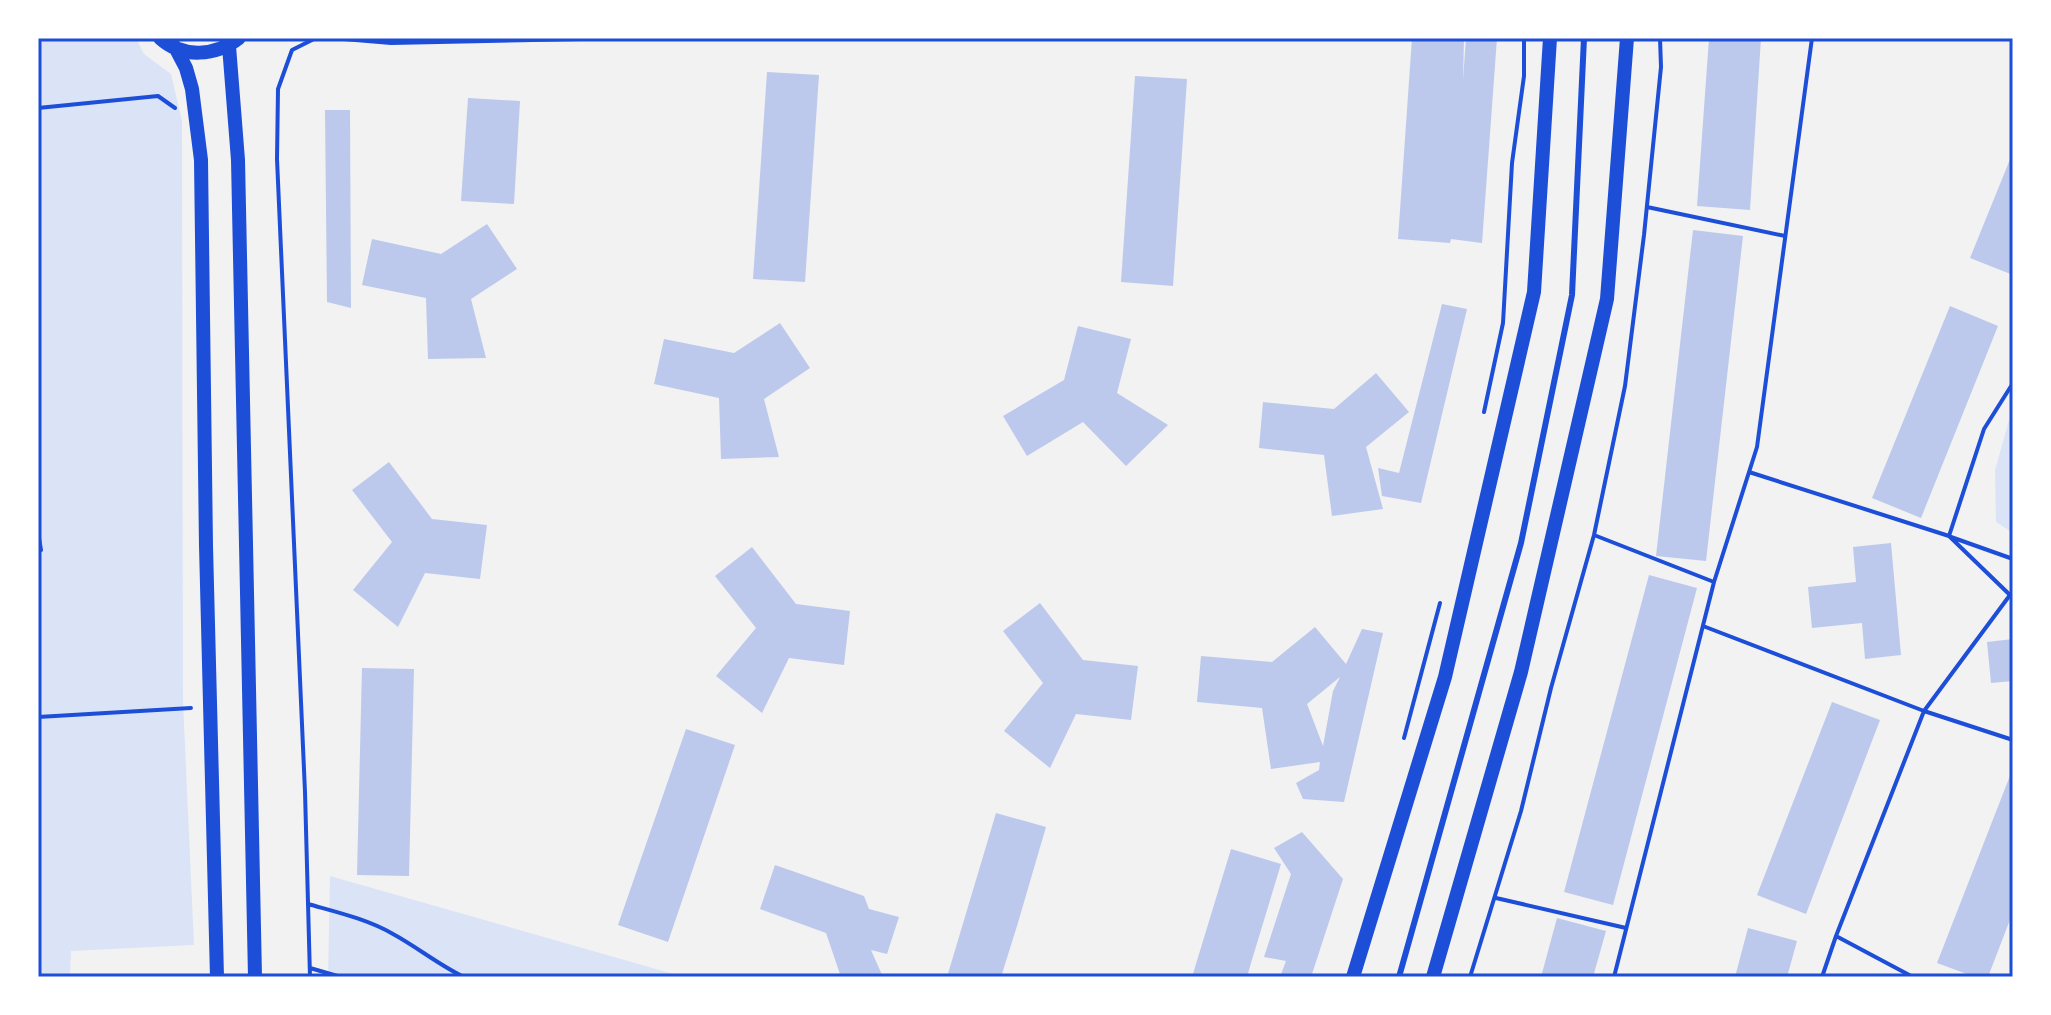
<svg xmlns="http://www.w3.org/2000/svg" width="2051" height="1015" viewBox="0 0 2051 1015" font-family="Cabin,sans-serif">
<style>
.green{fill:#dbe4f7}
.building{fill:#bdc9ec;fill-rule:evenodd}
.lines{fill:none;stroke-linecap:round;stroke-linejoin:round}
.path{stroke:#1d4ed8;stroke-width:4}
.service{stroke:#1d4ed8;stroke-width:6}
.tertiary{stroke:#1d4ed8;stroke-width:14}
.neatline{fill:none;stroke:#1d4ed8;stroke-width:3}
</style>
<rect width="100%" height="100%" fill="#f2f2f2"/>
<!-- green -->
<path class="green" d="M 38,38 L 136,38 L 144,54 L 171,74 L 182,121 L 183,701 L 194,945 L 71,951 L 70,977 L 38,977 Z
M 2013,406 L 2013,533 L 1996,522 L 1995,470 Z
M 330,876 L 684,977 L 328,977 Z"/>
<!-- building -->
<path class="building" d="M 1412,38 L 1464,38 L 1463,80 L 1466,38 L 1497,38 L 1482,243 L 1451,239 L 1450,243 L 1398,239 Z
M 1709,38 L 1761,38 L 1750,210 L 1697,206 Z
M 767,72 L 819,75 L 805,282 L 753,279 Z
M 1135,76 L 1187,79 L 1173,286 L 1121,282 Z
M 468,98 L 520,101 L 514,204 L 461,201 Z
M 325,110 L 350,110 L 351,308 L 327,302 Z
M 2013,152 L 2013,275 L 1970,258 Z
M 487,224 L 517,269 L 471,299 L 486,358 L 428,359 L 426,298 L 362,285 L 372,239 L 441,254 Z
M 1693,230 L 1743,236 L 1706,561 L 1656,556 Z
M 1442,304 L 1467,309 L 1421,503 L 1382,496 L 1378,468 L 1399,473 Z
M 1950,306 L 1998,326 L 1921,518 L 1872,498 Z
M 780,323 L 810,368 L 764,399 L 779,457 L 721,459 L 719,398 L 654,384 L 664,339 L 734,353 Z
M 1078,326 L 1131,339 L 1117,393 L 1168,425 L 1126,466 L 1083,422 L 1027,456 L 1003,416 L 1064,380 Z
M 1376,373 L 1409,412 L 1366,447 L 1383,509 L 1332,516 L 1324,455 L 1259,448 L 1263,402 L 1334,409 Z
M 389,462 L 432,519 L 487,525 L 480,579 L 425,573 L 398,627 L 353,590 L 392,542 L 352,490 Z
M 1891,543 L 1901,655 L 1865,659 L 1862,623 L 1812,628 L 1808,587 L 1856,582 L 1853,547 Z
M 752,547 L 796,604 L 850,611 L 844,665 L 789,658 L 762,713 L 716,676 L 756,628 L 715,576 Z
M 1649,575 L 1697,588 L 1613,905 L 1564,892 Z
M 1040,603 L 1083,660 L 1138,666 L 1131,720 L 1076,714 L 1050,768 L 1004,731 L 1043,683 L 1003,631 Z
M 1315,627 L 1346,664 L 1362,629 L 1383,633 L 1344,802 L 1303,799 L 1296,783 L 1319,770 L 1320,762 L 1271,769 L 1262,708 L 1197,702 L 1201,656 L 1272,662 ZM 1340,677 L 1333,691 L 1323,746 L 1307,704 Z
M 2013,639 L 2013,681 L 1991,683 L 1987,642 Z
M 362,668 L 414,669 L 409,876 L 357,875 Z
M 1832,702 L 1880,720 L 1806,914 L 1757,895 Z
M 686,729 L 735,745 L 668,942 L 618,925 Z
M 2013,768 L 2013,912 L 1988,977 L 1975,977 L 1937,963 Z
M 996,813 L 1046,827 L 1017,926 L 1001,977 L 947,977 Z
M 1302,832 L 1343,879 L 1311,977 L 1280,977 L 1286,961 L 1264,957 L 1291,874 L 1274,848 Z
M 1231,849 L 1281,864 L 1251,963 L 1247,977 L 1192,977 Z
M 775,865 L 864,896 L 869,909 L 899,917 L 887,954 L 871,950 L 883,977 L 841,977 L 826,933 L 760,909 Z
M 1557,918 L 1606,931 L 1593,977 L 1541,977 Z
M 1748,928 L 1797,941 L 1787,977 L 1735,977 Z"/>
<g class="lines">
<!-- path -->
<path class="path" d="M 332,38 L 391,43 L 631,38
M 38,108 L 158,96 L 175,108
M 1647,207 L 1785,236
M 1484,412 L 1503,323 L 1512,163 L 1524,76 L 1524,38
M 1749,472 L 1949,536 L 1984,429 L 2013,383
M 38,532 L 41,550
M 1594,535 L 1714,582 L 1757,447 L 1812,38
M 1949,536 L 2010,595 L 1924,711 L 2013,740
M 1951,537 L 2013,559
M 1703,626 L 1924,711 L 1836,936 L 1822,977
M 38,717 L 191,708
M 1404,738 L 1440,603
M 1496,898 L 1626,928
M 308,904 C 336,912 367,919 393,934 C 417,947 439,965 464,977
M 1836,936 L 1913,977
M 310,968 L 341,977
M 310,977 L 305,792 L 277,159 L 278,89 L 292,50 L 316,38
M 1470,977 L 1521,811 L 1551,688 L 1594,535 L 1625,386 L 1644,235 L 1661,67 L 1660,38
M 1614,977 L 1714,582"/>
<!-- service -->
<path class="service" d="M 1399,977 L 1521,543 L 1572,295 L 1584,38"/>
<!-- tertiary -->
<path class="tertiary" d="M 160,38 C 183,59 216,56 239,38
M 229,46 L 238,160 L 255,977
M 175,47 L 186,68 L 192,89 L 201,160 L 206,546 L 217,977
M 1353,977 L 1445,677 L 1534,292 L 1550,38
M 1433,977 L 1521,672 L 1607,299 L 1627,38"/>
</g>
<!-- border -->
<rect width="2051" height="1015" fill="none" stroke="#ffffff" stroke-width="80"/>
<rect x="40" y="40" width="1971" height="935" class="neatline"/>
</svg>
